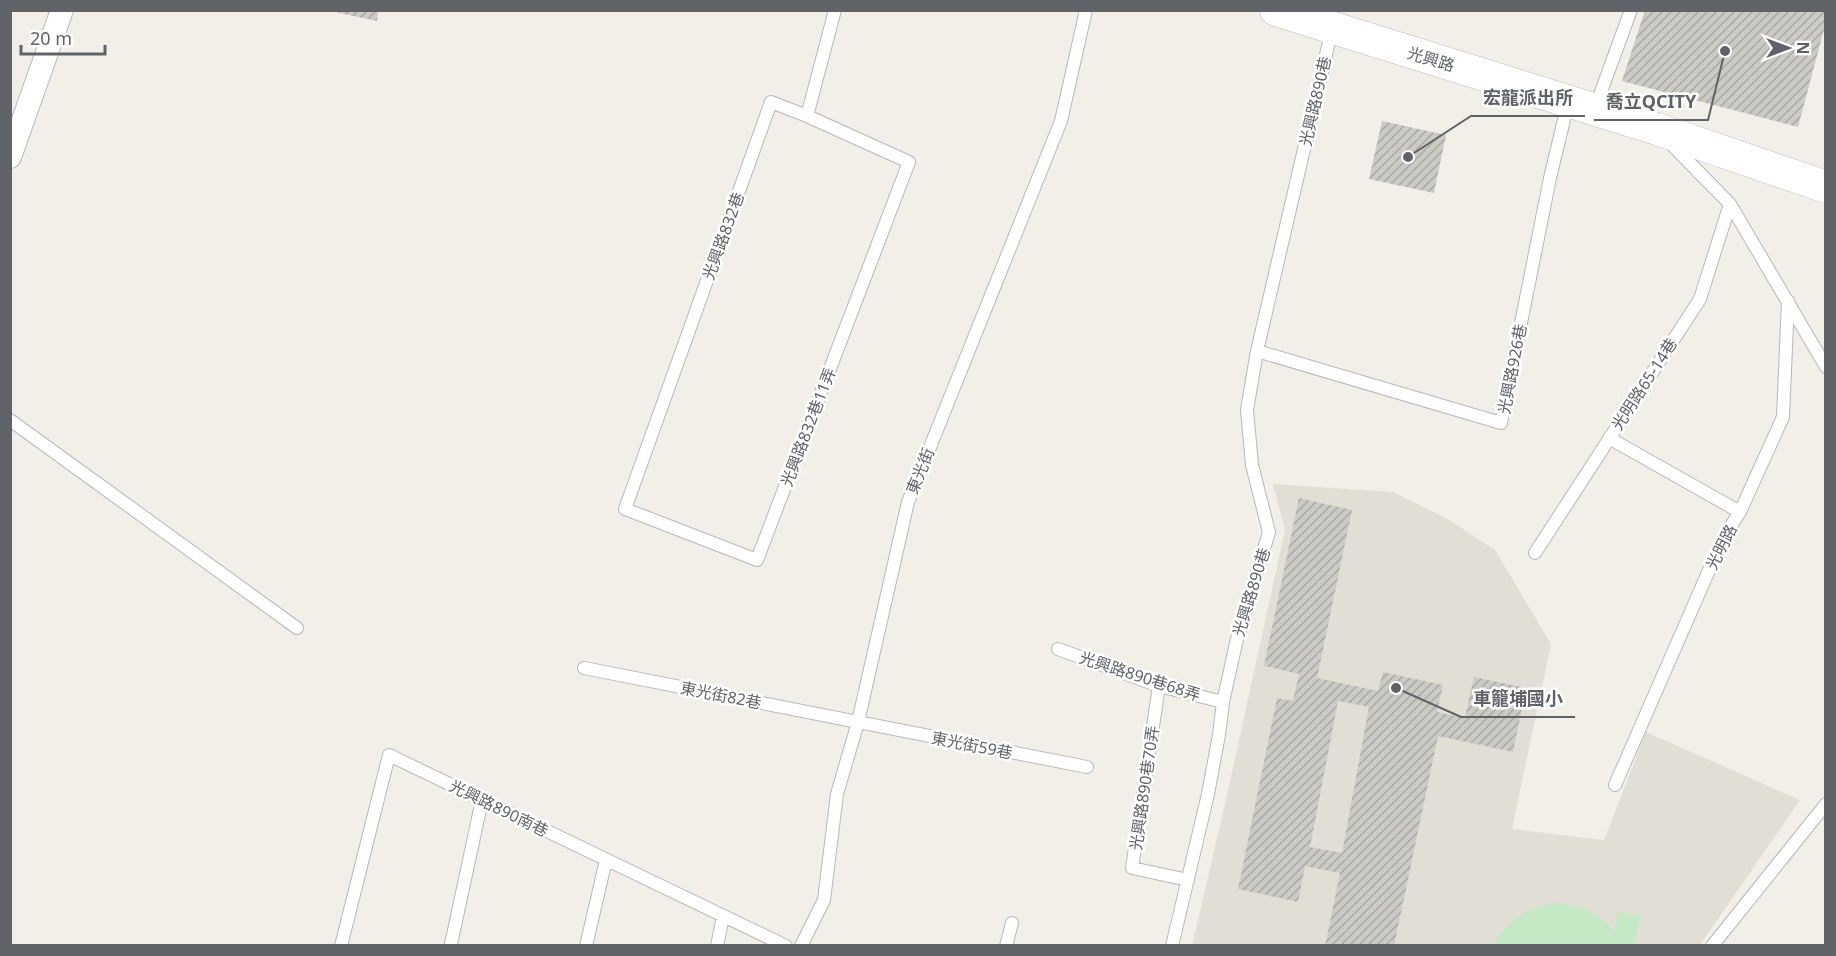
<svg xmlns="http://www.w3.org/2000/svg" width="1836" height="956" viewBox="0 0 1836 956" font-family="'Noto Sans','Noto Sans TC',sans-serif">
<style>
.education{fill:#e1ded6}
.pitch{fill:#c5e8c5}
.building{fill:url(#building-hatch);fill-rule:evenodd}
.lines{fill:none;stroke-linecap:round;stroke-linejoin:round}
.service-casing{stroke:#b5b8bc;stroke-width:14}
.minor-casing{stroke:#b5b8bc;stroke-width:24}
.secondary-casing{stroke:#b6babf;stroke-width:33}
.service{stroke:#fff;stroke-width:12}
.minor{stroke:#fff;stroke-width:22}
.secondary{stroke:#fff;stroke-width:32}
.labels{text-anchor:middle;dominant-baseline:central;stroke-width:5;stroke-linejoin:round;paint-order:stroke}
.street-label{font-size:16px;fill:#5f6368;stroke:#fff}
.leader{fill:none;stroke:#5f6368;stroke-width:2}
.callout-dot{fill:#5f6368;stroke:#fff;stroke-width:2}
.callout-label{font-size:18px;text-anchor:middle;font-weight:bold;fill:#5f6368;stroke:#fff;stroke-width:5;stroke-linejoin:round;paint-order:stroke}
</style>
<defs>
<pattern id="building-hatch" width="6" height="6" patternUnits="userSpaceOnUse" patternTransform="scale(1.5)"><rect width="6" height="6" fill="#cccac5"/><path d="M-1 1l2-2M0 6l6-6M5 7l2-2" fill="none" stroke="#a9a8a4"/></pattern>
</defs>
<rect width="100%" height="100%" fill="#f1efe8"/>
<!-- education -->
<path class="education" d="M 1273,484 L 1393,492 L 1446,518 L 1495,550 L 1551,644 L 1512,829 L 1604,840 L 1646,732 L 1800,800 L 1700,945 L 1192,946 L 1227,795 L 1285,530 Z"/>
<!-- pitch -->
<path class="pitch" d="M 1560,903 C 1585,908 1597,913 1614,932 L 1618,912 L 1640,916 L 1634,945 L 1494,945 C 1509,916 1529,907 1560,903 Z"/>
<!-- building -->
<path class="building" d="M 326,10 L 378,10 L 377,21 Z
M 1645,10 L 1826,10 L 1826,22 L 1798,127 L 1622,81 Z
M 1382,121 L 1446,135 L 1434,193 L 1369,179 Z
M 1299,498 L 1352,510 L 1317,678 L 1378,691 L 1383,672 L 1443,685 L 1437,712 L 1465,718 L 1474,677 L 1526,688 L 1513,752 L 1438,736 L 1394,946 L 1325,946 L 1340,873 L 1305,866 L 1298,902 L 1238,889 L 1277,698 L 1293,701 L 1299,674 L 1264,666 ZM 1338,701 L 1369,707 L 1342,853 L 1310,847 Z"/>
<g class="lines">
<defs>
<path id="service" d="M 1595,108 L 1631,10
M 807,116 L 909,162 L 757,560 L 625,509 L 771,102 L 807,116 L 835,10
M 1670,143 L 1730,204 L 1826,367
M 1257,351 L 1501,423 L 1550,178 L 1568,103
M 10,420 L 297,628
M 1609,438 L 1740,512
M 1535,553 L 1700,299 L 1730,204
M 1058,649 L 1159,686 L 1223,702
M 584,668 L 1087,767
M 1159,686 L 1132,868 L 1188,880
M 1615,785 L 1724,536 L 1740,512 L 1783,417 L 1788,301
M 451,944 L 482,800
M 341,946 L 389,755 L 786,946
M 586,946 L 606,860
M 717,946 L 723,916
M 801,946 L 824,900 L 837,794 L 858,722 L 908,502 L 1061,121 L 1086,10
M 1006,946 L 1012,923
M 1172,946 L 1208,794 L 1219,735 L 1223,702 L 1237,639 L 1269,532 L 1252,465 L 1247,410 L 1257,351 L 1332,29
M 1712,946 L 1826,804"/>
<path id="minor" d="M 10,157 L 62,10"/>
<path id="secondary" d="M 1276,10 L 1657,129 L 1826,187"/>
</defs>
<!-- service casing -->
<use href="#service" class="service-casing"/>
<!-- minor casing -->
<use href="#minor" class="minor-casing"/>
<!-- secondary casing -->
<use href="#secondary" class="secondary-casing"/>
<!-- service -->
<use href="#service" class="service"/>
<!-- minor -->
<use href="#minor" class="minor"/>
<!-- secondary -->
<use href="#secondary" class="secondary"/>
</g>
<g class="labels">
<!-- street labels -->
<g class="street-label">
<text transform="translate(1431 59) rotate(17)">光興路</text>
<text transform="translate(1315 101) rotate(-77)">光興路890巷</text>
<text transform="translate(723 236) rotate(-70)">光興路832巷</text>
<text transform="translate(1512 369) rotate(-79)">光興路926巷</text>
<text transform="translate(1644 384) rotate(-57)">光明路65-14巷</text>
<text transform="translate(808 427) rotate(-69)">光興路832巷11弄</text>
<text transform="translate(920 471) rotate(-68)">東光街</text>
<text transform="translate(1721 547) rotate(-63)">光明路</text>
<text transform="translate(1251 592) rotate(-73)">光興路890巷</text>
<text transform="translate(1140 676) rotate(18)">光興路890巷68弄</text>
<text transform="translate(721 695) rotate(11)">東光街82巷</text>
<text transform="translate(972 745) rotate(11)">東光街59巷</text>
<text transform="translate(1144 788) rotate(-82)">光興路890巷70弄</text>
<text transform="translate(499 808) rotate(26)">光興路890南巷</text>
</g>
</g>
<!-- callouts -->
<path class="leader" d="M1408 157L1471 116H1585M1725 51L1708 120H1594M1396 688L1461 717H1575"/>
<g class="callout-dot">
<circle cx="1408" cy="157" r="6"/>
<circle cx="1725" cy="51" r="6"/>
<circle cx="1396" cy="688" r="6"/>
</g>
<g class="callout-label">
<text x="1528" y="104">宏龍派出所</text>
<text x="1651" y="108">喬立QCITY</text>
<text x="1518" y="705">車籠埔國小</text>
</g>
<!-- border -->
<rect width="1836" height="956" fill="none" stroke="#5f6368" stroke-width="24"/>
<!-- north arrow -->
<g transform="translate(1788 48) rotate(90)" stroke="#ffffff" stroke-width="4.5" paint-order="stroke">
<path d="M0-4.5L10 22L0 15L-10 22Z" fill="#5f6368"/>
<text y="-9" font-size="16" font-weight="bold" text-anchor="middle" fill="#5f6368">N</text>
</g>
<!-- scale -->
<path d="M21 45v9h84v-9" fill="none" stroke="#5f6368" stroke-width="3"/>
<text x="30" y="45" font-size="18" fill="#5f6368" stroke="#ffffff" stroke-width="4.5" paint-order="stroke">20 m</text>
</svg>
